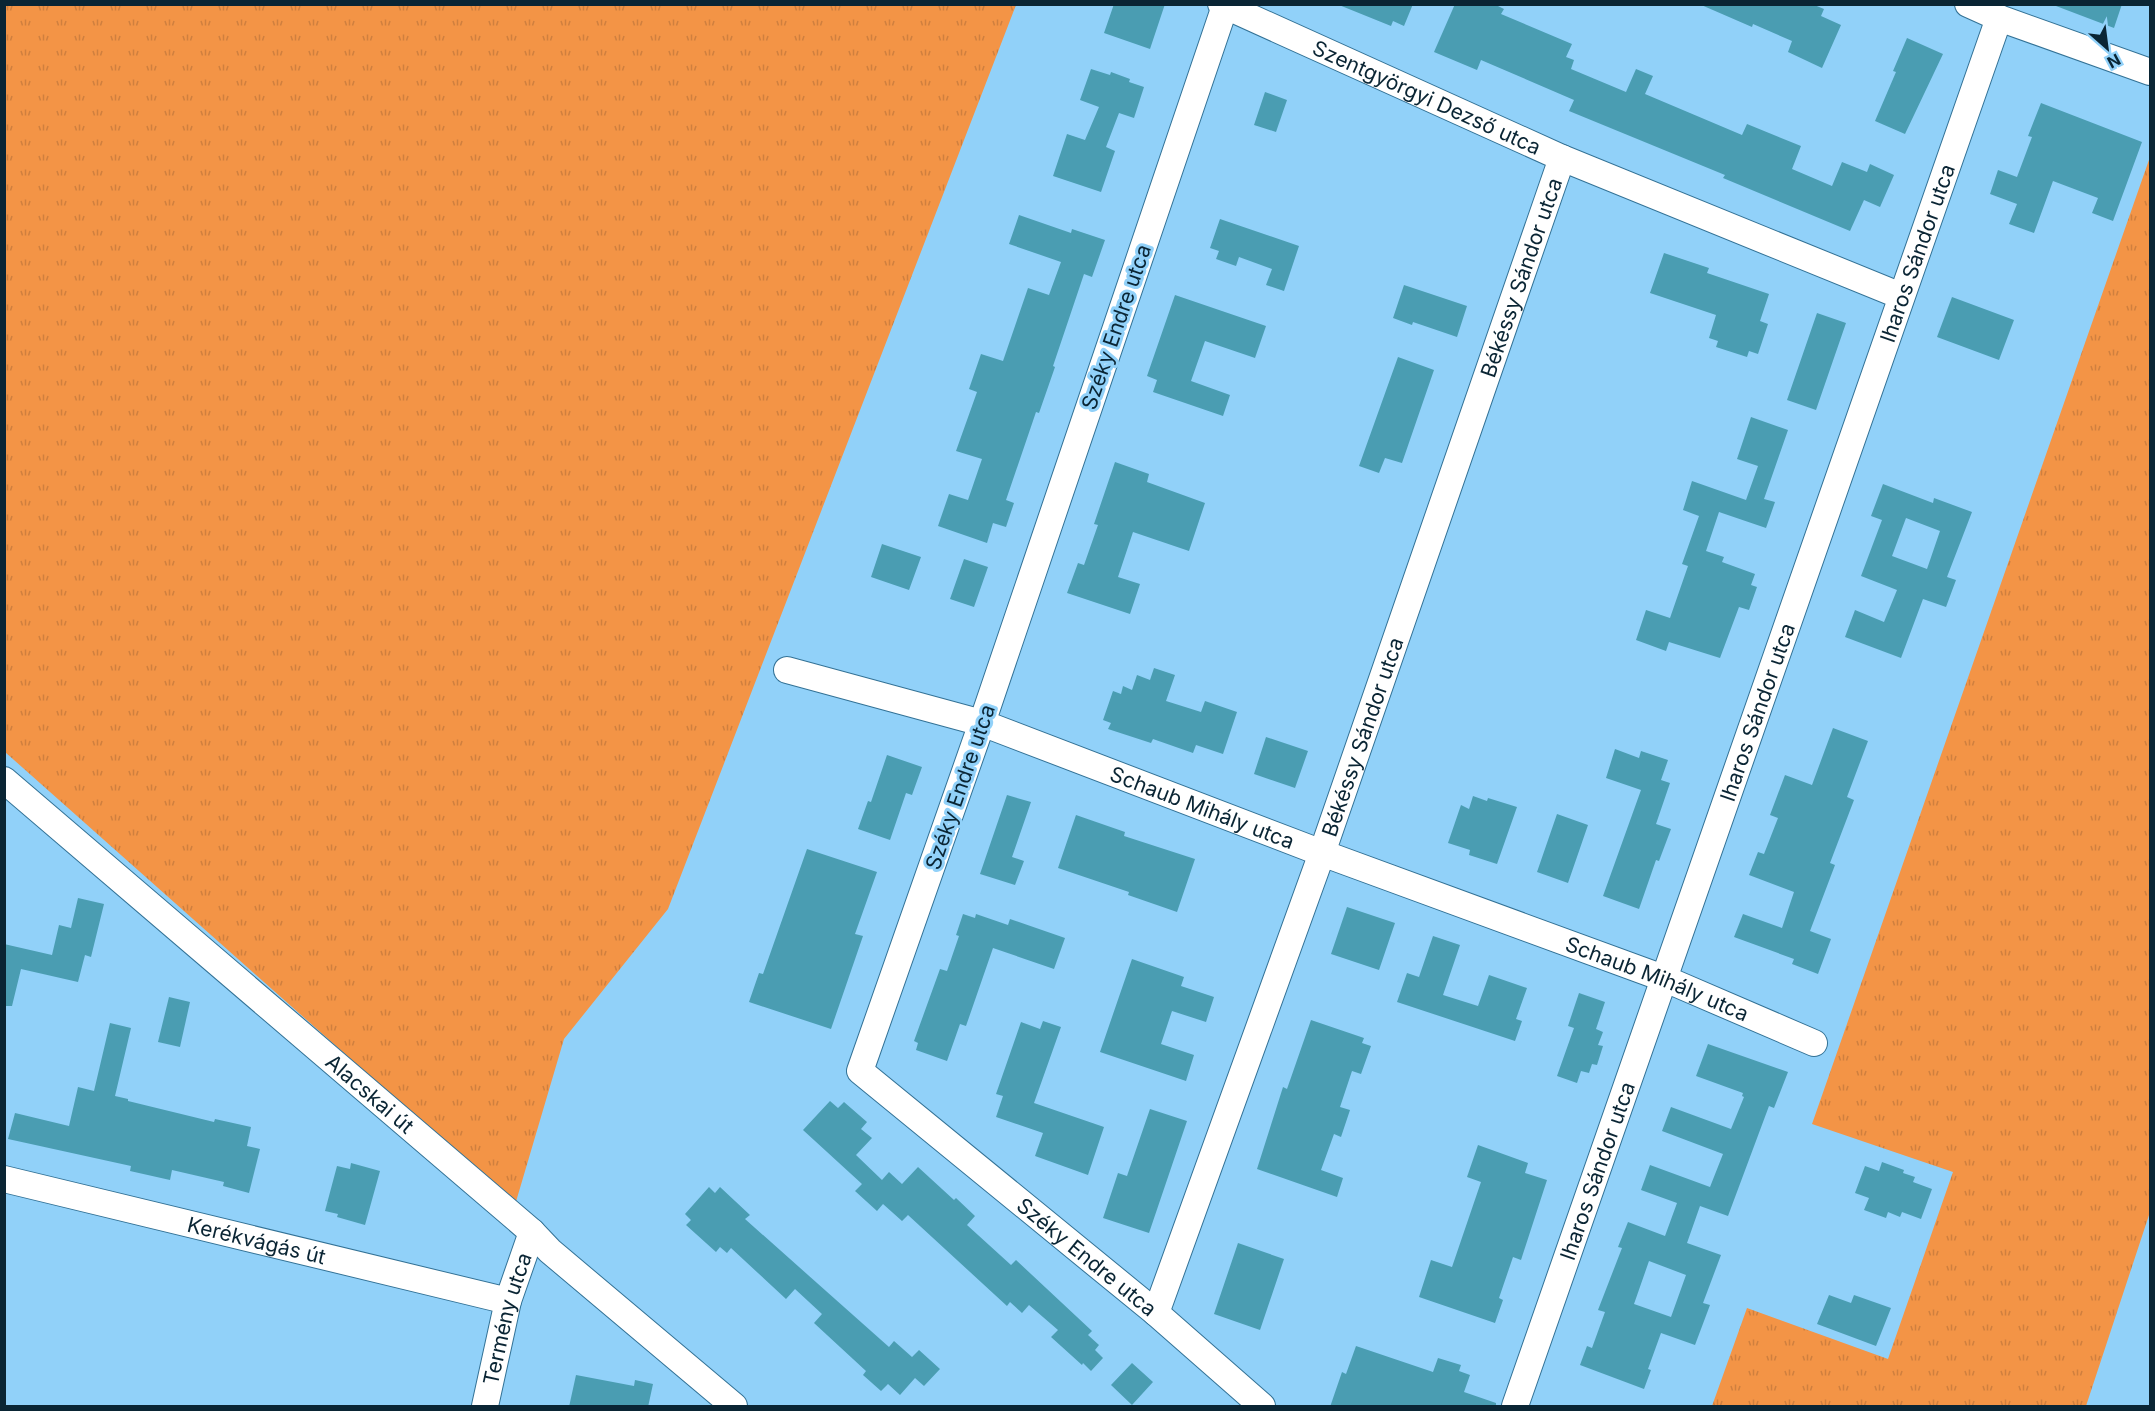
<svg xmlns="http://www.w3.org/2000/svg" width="2155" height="1411" viewBox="0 0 2155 1411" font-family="Inter,sans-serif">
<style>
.grass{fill:url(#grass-tufts)}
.building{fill:#4a9db2;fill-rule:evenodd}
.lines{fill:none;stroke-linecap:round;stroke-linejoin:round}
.minor-casing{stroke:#337296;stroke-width:28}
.minor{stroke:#fff;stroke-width:26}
.labels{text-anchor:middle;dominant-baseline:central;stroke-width:6;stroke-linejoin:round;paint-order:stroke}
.street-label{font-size:21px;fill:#0a2534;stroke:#91d1f9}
</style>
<defs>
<pattern id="grass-tufts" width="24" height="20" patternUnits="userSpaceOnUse" patternTransform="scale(1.5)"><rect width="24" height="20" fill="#f39446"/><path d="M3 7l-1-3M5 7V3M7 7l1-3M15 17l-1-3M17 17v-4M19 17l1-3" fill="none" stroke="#cf7f3e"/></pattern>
</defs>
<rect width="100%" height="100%" fill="#91d1f9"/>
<!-- grass -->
<path class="grass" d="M 5,5 L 1016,5 L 668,909 L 564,1039 L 515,1205 L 5,752 Z
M 2150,157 L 2150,1212 L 2086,1406 L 1712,1406 L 1747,1308 L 1888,1359 L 1953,1172 L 1812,1124 Z"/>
<!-- building -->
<path class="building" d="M 1114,4 L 1165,4 L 1150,49 L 1104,33 Z
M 1353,4 L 1413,4 L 1404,26 L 1393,21 L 1391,26 L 1339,5 Z
M 1455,4 L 1494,4 L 1504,9 L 1501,14 L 1572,44 L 1566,57 L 1574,60 L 1571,69 L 1626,92 L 1636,69 L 1653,76 L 1645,94 L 1742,135 L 1747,124 L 1801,146 L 1792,169 L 1832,186 L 1842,162 L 1867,172 L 1870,164 L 1894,175 L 1880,207 L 1864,200 L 1850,231 L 1723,178 L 1725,175 L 1569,111 L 1574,100 L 1481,60 L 1477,70 L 1434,52 Z
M 1699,4 L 1812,4 L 1824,9 L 1821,16 L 1841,25 L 1822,68 L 1788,52 L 1792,41 L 1753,24 L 1752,27 Z
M 2056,4 L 2122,4 L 2114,28 L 2056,6 Z
M 1907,38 L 1943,54 L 1905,134 L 1875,121 L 1896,72 L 1893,71 Z
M 1091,69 L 1110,75 L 1111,72 L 1130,79 L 1129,82 L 1144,87 L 1134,118 L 1119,113 L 1106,147 L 1115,151 L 1101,192 L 1053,176 L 1067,134 L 1085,140 L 1099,107 L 1080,100 Z
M 1265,92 L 1287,100 L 1276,132 L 1254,125 Z
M 2041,103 L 2142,142 L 2113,221 L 2092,213 L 2098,198 L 2053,181 L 2034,233 L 2009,224 L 2017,204 L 1990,194 L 1998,170 L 2017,177 L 2032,137 L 2028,136 Z
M 1019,215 L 1071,233 L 1072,229 L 1105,240 L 1092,277 L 1084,274 L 1053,366 L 1055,367 L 1039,413 L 1036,412 L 1006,500 L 1014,503 L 1006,527 L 993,523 L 987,543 L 938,526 L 949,494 L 968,500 L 982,459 L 956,451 L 977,392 L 969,389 L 981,354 L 1003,361 L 1028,288 L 1049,295 L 1061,262 L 1009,244 Z
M 1220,219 L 1299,246 L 1284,291 L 1266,285 L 1272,269 L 1239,257 L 1236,266 L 1216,259 L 1219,251 L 1210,248 Z
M 1664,253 L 1709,268 L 1707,273 L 1769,294 L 1760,321 L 1768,324 L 1758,354 L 1749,351 L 1747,357 L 1716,347 L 1718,341 L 1709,338 L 1716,315 L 1650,293 Z
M 1404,285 L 1467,306 L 1457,337 L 1413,322 L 1412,325 L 1393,318 Z
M 1175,295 L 1266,326 L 1255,358 L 1205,341 L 1191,381 L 1230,395 L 1223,416 L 1153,392 L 1157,380 L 1147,376 Z
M 1952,297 L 2014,320 L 1999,360 L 1937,337 Z
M 1817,313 L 1846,323 L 1816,410 L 1787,400 Z
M 1398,357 L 1434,370 L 1402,463 L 1385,458 L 1379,473 L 1359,466 Z
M 1751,417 L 1788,430 L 1764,499 L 1775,502 L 1766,528 L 1719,512 L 1706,551 L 1724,557 L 1722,562 L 1755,574 L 1751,585 L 1757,587 L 1749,610 L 1739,607 L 1720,658 L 1669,642 L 1666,651 L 1636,640 L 1646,610 L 1670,618 L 1688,566 L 1682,564 L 1699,516 L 1683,510 L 1692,481 L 1746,500 L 1758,466 L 1737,459 Z
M 1115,462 L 1149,474 L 1147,482 L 1205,503 L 1189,551 L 1133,532 L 1118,577 L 1140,584 L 1130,614 L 1067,593 L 1078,563 L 1084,565 L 1098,525 L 1094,524 Z
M 1883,484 L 1933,503 L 1934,498 L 1972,512 L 1947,577 L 1956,580 L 1946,607 L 1923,599 L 1901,658 L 1845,637 L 1855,610 L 1884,622 L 1897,590 L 1861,576 L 1882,520 L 1871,516 ZM 1906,518 L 1940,531 L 1927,569 L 1892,556 Z
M 882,544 L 921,557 L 909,590 L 871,577 Z
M 964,559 L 988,567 L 974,607 L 950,599 Z
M 1154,668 L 1175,675 L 1166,701 L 1201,712 L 1205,701 L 1237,712 L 1223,754 L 1196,745 L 1193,753 L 1153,739 L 1151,743 L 1108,729 L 1111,723 L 1103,720 L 1113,691 L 1121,694 L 1123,686 L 1132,690 L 1137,675 L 1150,680 Z
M 1833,728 L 1868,741 L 1847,797 L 1854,800 L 1830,863 L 1835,865 L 1810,931 L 1831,939 L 1818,974 L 1792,964 L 1794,959 L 1734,937 L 1743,914 L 1782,928 L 1794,892 L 1749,875 L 1758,852 L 1764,854 L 1778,818 L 1770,815 L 1785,775 L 1812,785 Z
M 1266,737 L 1308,751 L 1295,788 L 1254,774 Z
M 1615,749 L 1639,758 L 1641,751 L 1668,760 L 1661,780 L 1670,783 L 1656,824 L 1671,829 L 1659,861 L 1656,860 L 1639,909 L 1603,896 L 1641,790 L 1606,778 Z
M 887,755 L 922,767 L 912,795 L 906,793 L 890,840 L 858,829 L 868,801 L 871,802 Z
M 1007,795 L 1031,802 L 1012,857 L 1024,861 L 1015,885 L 980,874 Z
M 1473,796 L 1487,801 L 1488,798 L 1517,807 L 1497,864 L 1469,855 L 1470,850 L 1448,843 L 1461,805 L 1469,809 Z
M 1557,814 L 1588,825 L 1568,883 L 1537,872 Z
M 1076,815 L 1125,832 L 1124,836 L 1195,859 L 1177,912 L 1128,895 L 1129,892 L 1058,868 Z
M 807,849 L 877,872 L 855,934 L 863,936 L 831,1029 L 749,1002 L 759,973 L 763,974 Z
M 78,898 L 104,904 L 91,957 L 85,955 L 78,982 L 21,969 L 12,1006 L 4,1006 L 4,944 L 52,955 L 59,925 L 71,928 Z
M 1347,907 L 1395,923 L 1379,970 L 1331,954 Z
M 963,914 L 975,918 L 976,914 L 1008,925 L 1010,919 L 1065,938 L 1054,969 L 993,948 L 966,1026 L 960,1024 L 947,1061 L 916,1050 L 918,1043 L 914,1041 L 940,969 L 947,971 L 959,936 L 956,935 Z
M 1433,936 L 1460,945 L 1443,995 L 1478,1006 L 1489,975 L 1527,988 L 1516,1019 L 1522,1021 L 1515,1041 L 1397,1002 L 1407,973 L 1419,977 Z
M 1132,959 L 1184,977 L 1181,986 L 1214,997 L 1206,1022 L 1172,1011 L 1161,1044 L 1194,1055 L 1186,1081 L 1100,1052 Z
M 1579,993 L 1605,1002 L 1596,1029 L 1603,1032 L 1598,1045 L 1603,1046 L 1597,1065 L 1592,1064 L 1589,1073 L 1581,1071 L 1577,1083 L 1557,1076 L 1574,1028 L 1568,1026 Z
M 169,997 L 190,1002 L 180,1047 L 158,1042 Z
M 1311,1020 L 1364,1038 L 1362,1043 L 1371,1046 L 1361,1074 L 1352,1071 L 1340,1107 L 1350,1110 L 1341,1137 L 1334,1134 L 1321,1170 L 1343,1178 L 1337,1197 L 1257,1169 L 1283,1087 L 1287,1089 Z
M 1043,1021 L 1061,1027 L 1034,1103 L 1104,1127 L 1088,1175 L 1035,1156 L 1043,1133 L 996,1117 L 1003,1096 L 996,1094 L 1021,1022 L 1040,1029 Z
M 110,1023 L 131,1028 L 115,1096 L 128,1099 L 128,1101 L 214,1122 L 215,1119 L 251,1127 L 247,1146 L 260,1149 L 249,1193 L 223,1186 L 224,1182 L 172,1170 L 170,1180 L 130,1171 L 131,1166 L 8,1139 L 15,1113 L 69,1126 L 78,1087 L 94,1091 Z
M 1708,1044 L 1788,1072 L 1774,1108 L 1769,1106 L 1728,1216 L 1700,1206 L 1687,1243 L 1721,1255 L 1703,1303 L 1710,1305 L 1695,1345 L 1661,1333 L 1648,1369 L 1651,1370 L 1644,1389 L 1580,1365 L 1587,1346 L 1592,1348 L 1605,1312 L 1598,1310 L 1622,1248 L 1618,1247 L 1628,1222 L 1665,1236 L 1677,1203 L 1641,1190 L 1650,1165 L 1710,1187 L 1723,1154 L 1662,1131 L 1671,1107 L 1731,1129 L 1744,1097 L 1742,1096 L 1743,1093 L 1696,1076 ZM 1649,1261 L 1686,1275 L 1671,1317 L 1634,1304 Z
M 830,1101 L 838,1108 L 844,1102 L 867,1122 L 861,1129 L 872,1138 L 856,1155 L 882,1180 L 889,1172 L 902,1184 L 918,1167 L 954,1200 L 956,1198 L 975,1216 L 967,1225 L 1011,1265 L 1016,1260 L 1092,1331 L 1088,1335 L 1099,1345 L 1095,1350 L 1103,1358 L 1091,1371 L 1083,1363 L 1082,1365 L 1051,1337 L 1058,1330 L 1029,1305 L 1022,1313 L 1010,1302 L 1007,1306 L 908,1215 L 902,1221 L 883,1204 L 877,1211 L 855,1191 L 862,1184 L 803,1130 Z
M 1150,1109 L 1187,1121 L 1149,1233 L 1103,1218 L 1118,1173 L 1127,1176 Z
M 1478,1145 L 1528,1163 L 1525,1173 L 1547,1180 L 1521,1260 L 1513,1257 L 1499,1298 L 1503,1300 L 1495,1323 L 1419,1297 L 1431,1260 L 1452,1267 L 1481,1182 L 1467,1177 Z
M 1882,1162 L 1904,1170 L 1903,1173 L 1915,1177 L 1913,1182 L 1932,1189 L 1921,1219 L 1902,1212 L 1900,1217 L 1888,1212 L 1886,1218 L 1864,1210 L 1869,1198 L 1855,1193 L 1865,1166 L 1879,1171 Z
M 351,1163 L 380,1171 L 365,1225 L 337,1217 L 338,1214 L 325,1211 L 337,1166 L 350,1169 Z
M 709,1187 L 715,1193 L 720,1187 L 750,1215 L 745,1219 L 889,1347 L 894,1341 L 912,1357 L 919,1350 L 940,1369 L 924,1386 L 915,1378 L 900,1395 L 888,1384 L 881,1391 L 863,1375 L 866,1371 L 814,1323 L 822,1314 L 795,1289 L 786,1299 L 731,1248 L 727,1253 L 720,1247 L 716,1252 L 686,1225 L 691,1220 L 685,1214 Z
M 1238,1243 L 1284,1259 L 1260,1330 L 1214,1314 Z
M 1829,1295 L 1851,1303 L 1854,1295 L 1891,1308 L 1876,1346 L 1817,1324 Z
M 1356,1346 L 1433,1372 L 1438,1358 L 1461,1365 L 1459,1371 L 1470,1375 L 1464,1392 L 1496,1403 L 1496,1407 L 1330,1407 L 1342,1372 L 1346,1374 Z
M 1132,1363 L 1153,1382 L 1132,1405 L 1111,1385 Z
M 576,1375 L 634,1386 L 635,1380 L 653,1384 L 648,1407 L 569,1407 Z"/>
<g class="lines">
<defs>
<g id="minor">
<path id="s1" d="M 1221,4 L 1562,158 L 1901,296"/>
<path d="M 1968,4 L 1999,18 L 2150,72"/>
<path id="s2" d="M 1225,6 L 982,723 L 860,1071 L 1156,1313 L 1262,1406"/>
<path id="s3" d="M 787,670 L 982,723 L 1322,853 L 1663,978 L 1814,1043"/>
<path id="s4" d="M 4,780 L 532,1232 L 550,1251 L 734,1406"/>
<path id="s5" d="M 4,1179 L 508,1301"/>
<path id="s6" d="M 1156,1313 L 1322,853 L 1562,158"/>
<path id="s7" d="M 485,1406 L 508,1301 L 532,1232"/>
<path id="s8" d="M 1515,1406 L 1999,18"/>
</g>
</defs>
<!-- minor casing -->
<use href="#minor" class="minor-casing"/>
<!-- minor -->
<use href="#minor" class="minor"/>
</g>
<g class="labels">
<!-- street labels -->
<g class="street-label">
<text stroke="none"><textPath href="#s1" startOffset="226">Szentgyörgyi Dezső utca</textPath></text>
<text stroke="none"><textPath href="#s8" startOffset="1221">Iharos Sándor utca</textPath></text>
<text stroke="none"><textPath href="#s6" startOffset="1098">Békéssy Sándor utca</textPath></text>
<text transform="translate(1116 327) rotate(-71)">Széky Endre utca</text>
<text stroke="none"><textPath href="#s8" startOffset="735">Iharos Sándor utca</textPath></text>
<text stroke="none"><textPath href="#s6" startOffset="612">Békéssy Sándor utca</textPath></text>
<text transform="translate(960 787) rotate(-71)">Széky Endre utca</text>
<text stroke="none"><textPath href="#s3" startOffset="438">Schaub Mihály utca</textPath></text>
<text stroke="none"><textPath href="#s3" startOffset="924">Schaub Mihály utca</textPath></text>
<text stroke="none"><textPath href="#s4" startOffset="482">Alacskai út</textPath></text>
<text stroke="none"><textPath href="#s8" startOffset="249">Iharos Sándor utca</textPath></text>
<text stroke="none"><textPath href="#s5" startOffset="260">Kerékvágás út</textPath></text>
<text stroke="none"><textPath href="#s2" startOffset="1419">Széky Endre utca</textPath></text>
<text stroke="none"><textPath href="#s7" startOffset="90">Termény utca</textPath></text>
</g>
</g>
<!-- border -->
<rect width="2155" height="1411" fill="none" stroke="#0a2534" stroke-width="12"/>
<!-- north arrow -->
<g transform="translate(2107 48) rotate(152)" stroke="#91d1f9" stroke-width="4.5" paint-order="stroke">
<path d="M0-4.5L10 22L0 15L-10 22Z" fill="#0a2534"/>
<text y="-9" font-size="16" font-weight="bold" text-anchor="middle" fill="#0a2534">N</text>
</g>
</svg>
